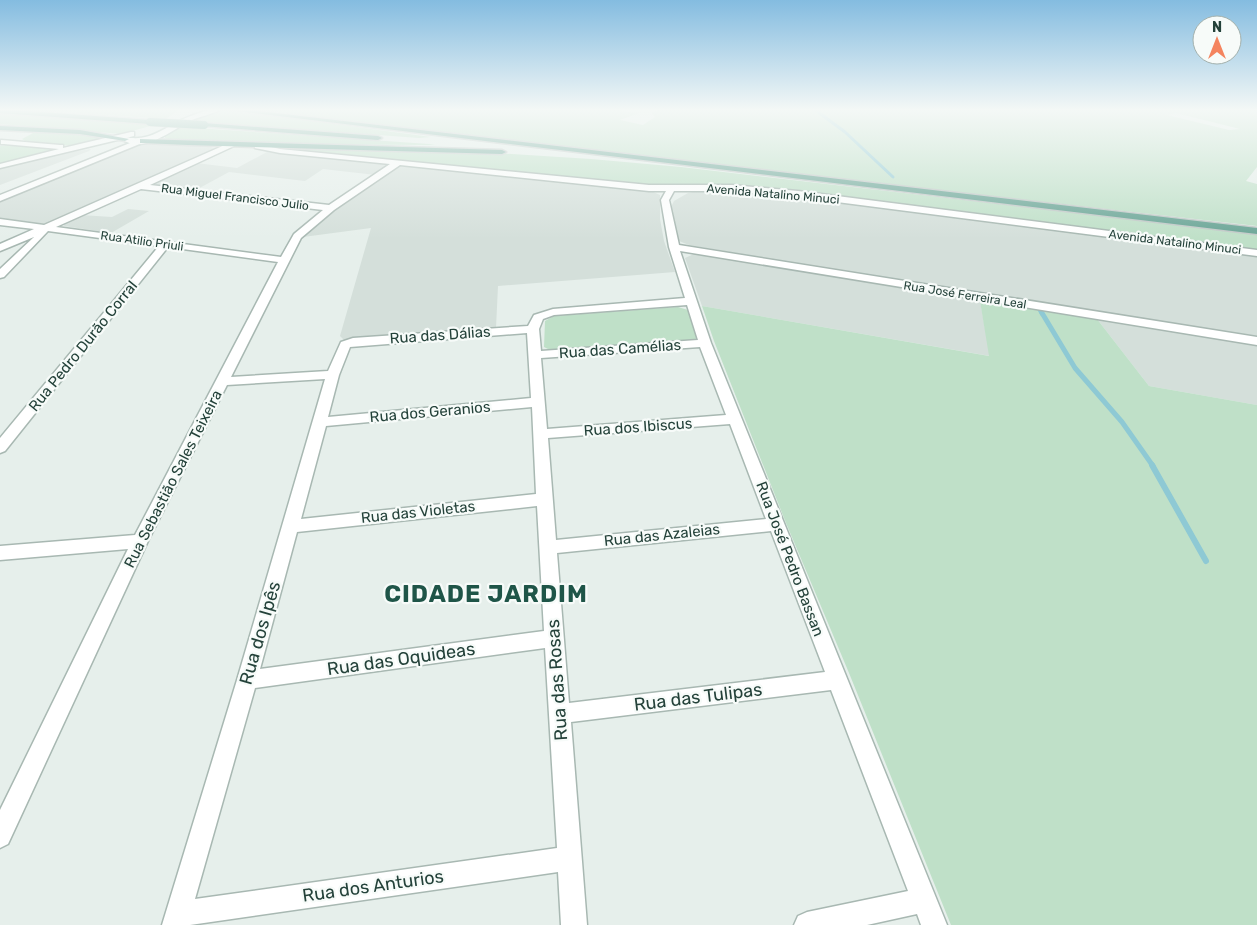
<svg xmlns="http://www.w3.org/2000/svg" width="1257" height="925" font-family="Rubik,sans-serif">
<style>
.built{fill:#d4dfda}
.green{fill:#bfe0c8;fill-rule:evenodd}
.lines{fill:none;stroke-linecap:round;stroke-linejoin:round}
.stream-far3{stroke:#8ec9d4;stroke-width:3}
.stream-far2{stroke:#8ec9d4;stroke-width:4}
.stream-far1{stroke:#8ec9d4;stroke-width:5}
.stream{stroke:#8ec9d4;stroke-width:6}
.minor-casing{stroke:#a8b8b2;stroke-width:3}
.tertiary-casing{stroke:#a8b8b2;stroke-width:3}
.secondary-casing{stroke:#a4bbb3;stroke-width:3}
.primary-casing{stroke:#c2cac8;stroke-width:3}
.minor{fill:#fff;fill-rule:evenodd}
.tertiary{fill:#fff;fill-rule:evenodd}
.secondary{fill:#fff;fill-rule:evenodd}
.primary{fill:#6aa596;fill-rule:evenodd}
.primary-bridge-casing{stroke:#c2cac8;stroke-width:9;stroke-linecap:butt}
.primary-bridge{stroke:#6aa596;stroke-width:8}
.labels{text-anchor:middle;stroke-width:4.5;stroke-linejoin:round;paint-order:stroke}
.far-street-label{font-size:12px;fill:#24423a;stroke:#f7fbf9}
.street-label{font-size:15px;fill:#24423a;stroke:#f7fbf9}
.near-street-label{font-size:18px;fill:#24423a;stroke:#f7fbf9}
.near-district-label{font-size:24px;font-weight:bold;letter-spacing:1px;fill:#1f5548;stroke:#f7fbf9}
</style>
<rect width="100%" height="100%" fill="#e6efeb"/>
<!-- built -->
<path class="built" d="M155,143L211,147L215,149L54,222L43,224L0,218V201L139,145Z
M91,149L89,151L0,185V168L77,151Z
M267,152L388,163L389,166L376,175L323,169L305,181L229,172L194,191L150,186L151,182L196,163L237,168Z
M408,166L651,191L660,195V219L664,241L675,272L498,286L496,328L344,340L340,336L371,228L303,237L335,209L397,167Z
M703,190H732L796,195L1257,255V336L979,294L689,245L679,241L671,207L674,201L688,193Z
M128,209L149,211L111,233L64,226L65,223L81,215L112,217Z
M694,254L980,301L990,356L702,306L685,258Z
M1097,319L1257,345V405L1149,386Z"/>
<!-- green -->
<path class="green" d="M19,109H179L166,119Z
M248,109H622L621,111L639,113L620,120L643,125L655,117L652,113L660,109H1257V167L1246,181L1257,184V226L343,123ZM1176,113L1240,129L1229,130L1167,115Z
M222,110L244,112L431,137L419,138L189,121Z
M0,113L154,125L121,134L0,124Z
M182,127L429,144L435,145L260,144L168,140L165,138V136Z
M35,132L75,134L110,138C89,143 43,152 22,139Z
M8,145L62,149L0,165V146Z
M304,148L447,150L591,159L681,167L1257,234V250L732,185L699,184L668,187L295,150Z
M980,301L1097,319L1149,386L1257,405V925H951L849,673L786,523L714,341L702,306L989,356Z
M678,307L688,310L698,337L694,341L552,351L544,347L545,321L554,316Z"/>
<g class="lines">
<!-- stream-far3 -->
<path class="stream-far3" d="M814,109L845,132L893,177"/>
<!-- stream-far2 -->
<path class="stream-far2" d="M1038,307L1042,314"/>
<!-- stream-far1 -->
<path class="stream-far1" d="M1042,313L1075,368L1122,422L1153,466"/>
<!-- stream -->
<path class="stream" d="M1152,465L1206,561"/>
<defs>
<path id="minor" d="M131,132H134V136L0,168V164L59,149L4,144H1V140L60,145H63V148Z
M227,144L234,146L150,185L329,205L390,164L280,153L255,148V144H258L280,149L649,185H732L798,191L1257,250V256L798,197L732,191H674L669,200L679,245L1257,337V345L680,251L711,343L947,925H921L917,914L867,925H794L798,916L807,912L908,891L831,690L571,722L587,925H561L558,872L190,925H162L237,680L325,379L227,385L148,541L8,844L0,848V810L128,549L0,560V546L135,535L278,262L168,247L5,451L0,453V438L159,246L48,231L4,277L0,278V269L34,237L0,251V244L34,229L0,225V219L44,225ZM400,165L649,191H666L661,200L669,247L685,298L553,309L534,315L528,326L353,338L341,342L328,371L231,377L301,238L334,210ZM141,189L323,210L294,234L281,257L56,227ZM687,305L698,340L541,351L539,329L543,319L554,315ZM527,333L531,398L328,417L339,375L350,347ZM700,347L726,415L547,429L541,358ZM532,407L536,494L301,519L326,426ZM730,424L766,519L556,540L548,438ZM537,506L544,631L260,669L297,532ZM771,531L825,672L569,703L557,553ZM545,648L557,848L195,899L255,688Z"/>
<path id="tertiary" d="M140,139L147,141L0,201V195Z"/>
<path id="secondary" d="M211,109H221C213,114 202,116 192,120C172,129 145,155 121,139L125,137C148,142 161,130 181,120C190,116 201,112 211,109Z"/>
<path id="primary" d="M0,109L150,120L153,122L150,124L0,113Z
M220,109H241L1257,228V234Z
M204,123L378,136L382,138L378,140L202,126V124Z
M0,126L80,130L129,139L125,141L80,134L0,130Z
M140,139L502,150L506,152L502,154L188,145L143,143H140Z"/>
</defs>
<!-- minor casing -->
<use href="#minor" class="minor-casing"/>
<!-- tertiary casing -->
<use href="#tertiary" class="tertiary-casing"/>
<!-- secondary casing -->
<use href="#secondary" class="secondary-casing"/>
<!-- primary casing -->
<use href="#primary" class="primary-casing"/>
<!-- minor -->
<use href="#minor" class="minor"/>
<!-- tertiary -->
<use href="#tertiary" class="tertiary"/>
<!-- secondary -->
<use href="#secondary" class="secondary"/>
<!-- primary -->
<use href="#primary" class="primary"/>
<defs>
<path id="primary-bridge" d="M150,122L204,125"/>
</defs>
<!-- primary-bridge casing -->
<use href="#primary-bridge" class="primary-bridge-casing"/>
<!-- primary-bridge -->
<use href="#primary-bridge" class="primary-bridge"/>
</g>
<!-- sky -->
<linearGradient id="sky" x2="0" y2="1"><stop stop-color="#84bce0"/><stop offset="0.46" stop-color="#f4f8f6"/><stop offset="1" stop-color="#f4f8f6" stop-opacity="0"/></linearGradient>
<rect width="1257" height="239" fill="url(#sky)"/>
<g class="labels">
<!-- far-street labels -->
<g class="far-street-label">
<text transform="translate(773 194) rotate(5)" y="4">Avenida Natalino Minuci</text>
<text transform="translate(235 197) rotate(7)" y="4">Rua Miguel Francisco Julio</text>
<text transform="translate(142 241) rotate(8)" y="4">Rua Atilio Priuli</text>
<text transform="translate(1175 242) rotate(7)" y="4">Avenida Natalino Minuci</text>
<text transform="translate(965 295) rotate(9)" y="4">Rua José Ferreira Leal</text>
</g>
<!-- street labels -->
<g class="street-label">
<text transform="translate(440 335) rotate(-4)" y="5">Rua das Dálias</text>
<text transform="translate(83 346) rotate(-51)" y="5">Rua Pedro Durão Corral</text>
<text transform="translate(620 349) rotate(-4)" y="5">Rua das Camélias</text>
<text transform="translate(430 412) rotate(-5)" y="5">Rua dos Geranios</text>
<text transform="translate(638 427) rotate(-4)" y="5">Rua dos Ibiscus</text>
<text transform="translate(173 479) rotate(-63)" y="5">Rua Sebastião Sales Teixeira</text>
<text transform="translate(418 512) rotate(-6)" y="5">Rua das Violetas</text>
<text transform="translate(662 535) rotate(-6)" y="5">Rua das Azaleias</text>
<text transform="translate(790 559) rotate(69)" y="5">Rua José Pedro Bassan</text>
</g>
<!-- near-street labels -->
<g class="near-street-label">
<text transform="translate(260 633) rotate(-74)" y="6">Rua dos Ipês</text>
<text transform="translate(401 659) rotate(-8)" y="6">Rua das Oquideas</text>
<text transform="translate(557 680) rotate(-94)" y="6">Rua das Rosas</text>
<text transform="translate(698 697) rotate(-7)" y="6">Rua das Tulipas</text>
<text transform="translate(373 886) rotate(-8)" y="6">Rua dos Anturios</text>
</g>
<!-- near-district labels -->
<g class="near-district-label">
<text x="486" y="602">CIDADE JARDIM</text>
</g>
</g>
<!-- north arrow -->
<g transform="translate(1217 40)"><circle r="24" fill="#f7fbf9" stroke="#a3b1ad"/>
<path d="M0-4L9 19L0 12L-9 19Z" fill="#f4845f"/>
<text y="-8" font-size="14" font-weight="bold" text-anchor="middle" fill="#24423a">N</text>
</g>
</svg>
